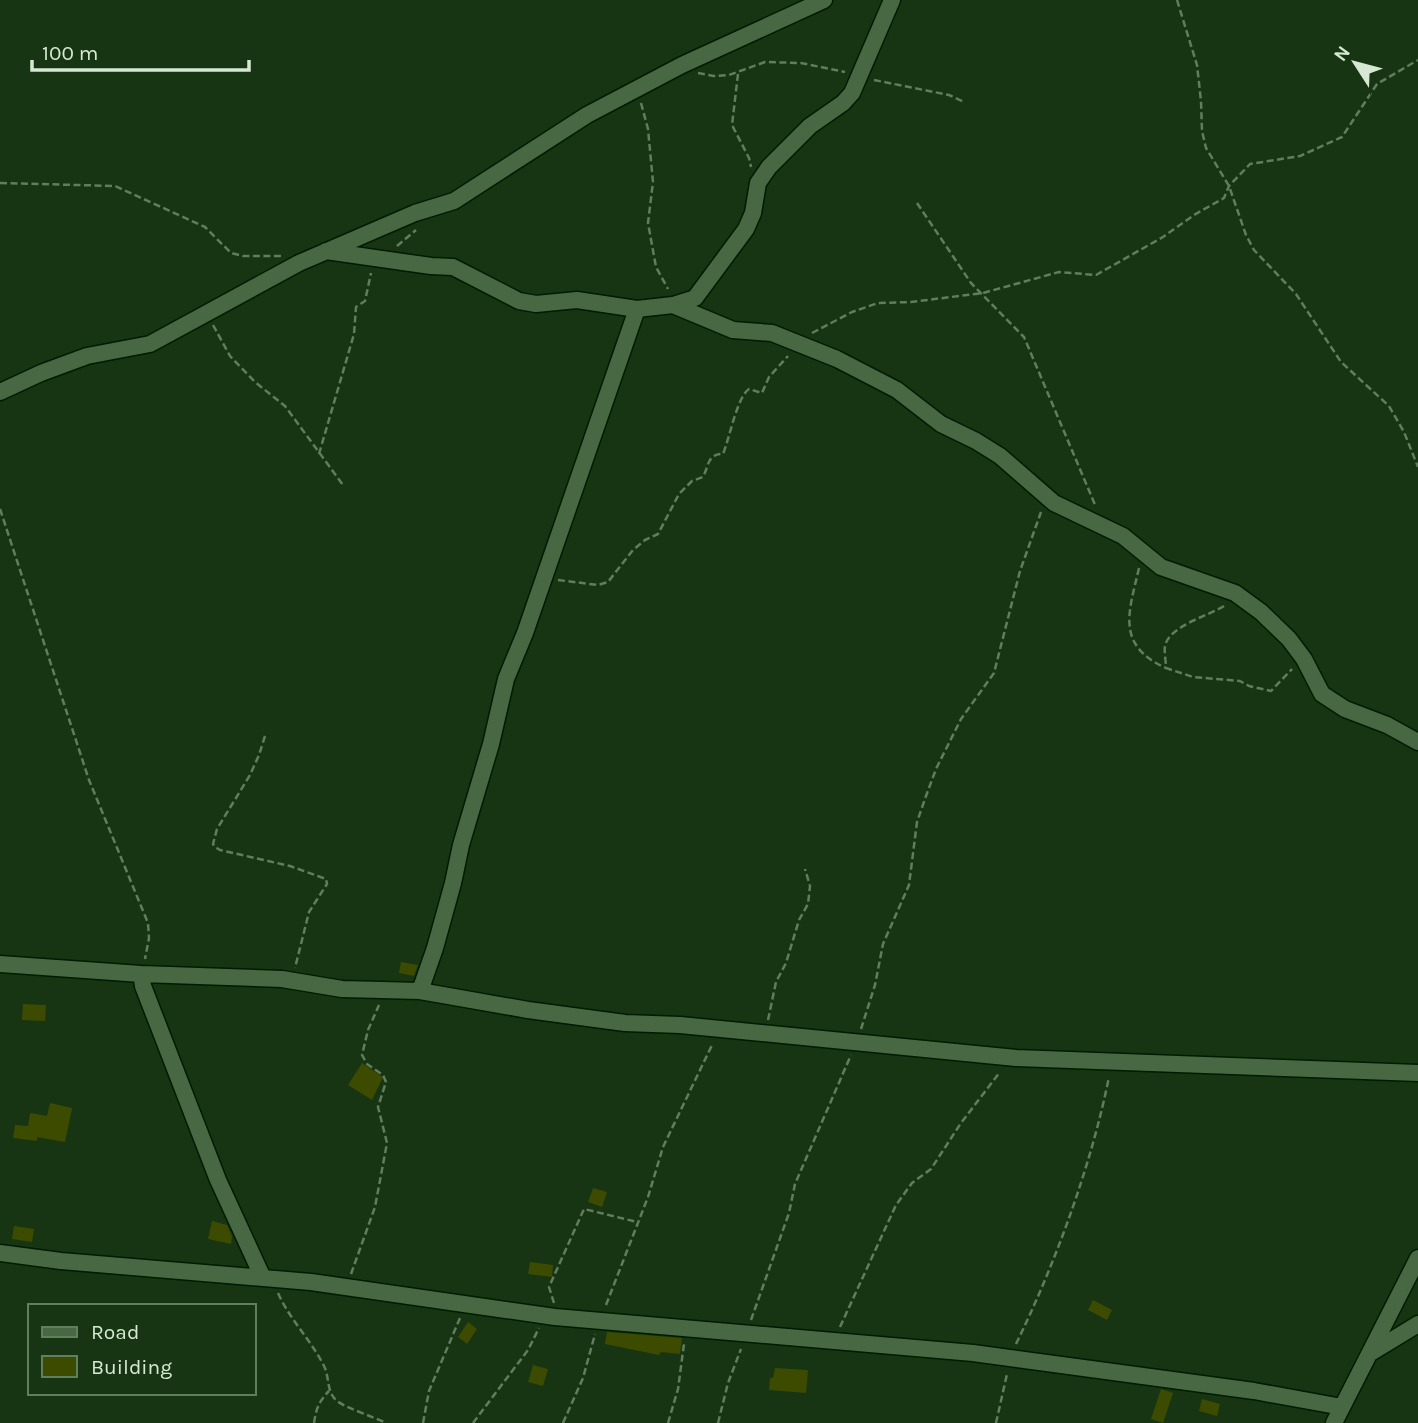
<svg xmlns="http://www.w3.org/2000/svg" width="1418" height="1423" font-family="Karla,sans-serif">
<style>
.building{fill:#3d4b00}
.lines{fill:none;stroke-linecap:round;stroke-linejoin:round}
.minor-casing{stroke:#001c00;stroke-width:19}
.path{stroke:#627c5e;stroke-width:2.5;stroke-dasharray:7 3.5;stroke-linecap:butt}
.minor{stroke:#476842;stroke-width:16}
</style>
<rect width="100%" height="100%" fill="#173512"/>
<!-- building -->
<path class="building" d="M401,962L418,965L414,976L399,973Z
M23,1004L46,1005L45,1021L22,1020Z
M362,1063L383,1077L372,1100L348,1085Z
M50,1103L72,1108L65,1142L37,1137V1141L13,1138L15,1125L28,1126L30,1113L47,1116Z
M593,1188L607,1192L602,1207L588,1202Z
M212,1221L227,1225L232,1236L231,1244L208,1239Z
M14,1226L34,1229L32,1242L12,1239Z
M530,1262L553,1265L552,1277L528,1274Z
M1093,1300L1112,1310L1107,1320L1088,1310Z
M468,1322L477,1329L467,1344L458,1337Z
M607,1332L682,1338L680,1354L661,1352L659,1355L605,1344Z
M533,1365L548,1369L543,1386L528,1382Z
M775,1368L808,1370L806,1393L769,1390L770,1378H773Z
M1161,1389L1173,1393L1163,1423L1151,1419Z
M1202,1399L1220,1404L1217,1416L1199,1411Z"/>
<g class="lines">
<defs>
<path id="minor" d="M326,251L431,266L453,267L519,301L536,304L577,300L637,309L673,305L733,330L772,333L837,359L897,390L941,424L976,441L1000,456L1054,503L1123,536L1161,567L1235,593L1261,612L1289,639L1304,659L1322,694L1345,709L1387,725L1418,742
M673,305L695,298L746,229L753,213L758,183L769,167L810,126L843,103L852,93L892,0
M0,392L41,373L87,356L150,344L299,263L415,213L454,201L587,115L682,65L824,0
M0,964L141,974L282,979L342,989L420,991L528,1010L625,1023L680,1025L1016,1058L1418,1073
M141,974L143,986L218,1180L263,1278
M420,991L435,948L453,883L461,845L491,744L506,679L525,633L637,309
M0,1253L61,1261L311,1282L555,1317L973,1353L1254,1391L1342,1407
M1369,1354L1418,1324
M1334,1423L1418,1258"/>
</defs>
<!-- minor casing -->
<use href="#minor" class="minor-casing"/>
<!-- path -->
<path class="path" d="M1177,0L1197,65L1201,101L1202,131L1206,148L1229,186L1246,235L1254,250L1296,294L1341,362L1389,406L1404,432L1418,467
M698,73L714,76L729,75L765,62L801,63L845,72
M738,74L732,125L749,158L751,167
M874,80L949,95L964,102
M641,103L648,129L653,182L648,223L656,267L668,289
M0,183L115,186L205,227L231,253L243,256H281
M917,203L971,283L1024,337L1096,507
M397,246L416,230
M213,325L230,356L255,382L285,406L343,485
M812,333L852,312L878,303L911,302L983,293L1059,272L1096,275L1163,237L1194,215L1224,198L1229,186L1250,164L1300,156L1342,137L1377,84L1418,60
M319,454L354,334L356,307L365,301L371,273
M0,509L89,780L148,923L149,938L145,959
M1139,568C1129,612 1115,645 1166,668
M558,580L598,585L608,582L633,550L645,540L658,534L679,494L692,481L703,477C709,466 707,454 723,454C730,437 737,397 749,389L762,393L769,377L788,356
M1224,606C1208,616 1169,626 1165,646C1164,653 1166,661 1166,668L1193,677L1240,681L1249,686L1271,691L1292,669
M265,736L259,755L250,775L217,829L213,844L215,847L220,850L290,866L326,879L327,884L309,912L295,968
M768,1020L776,982L786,963L799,920L808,904L810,886L805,869
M861,1029L875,985L883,944L909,885L917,822L926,796L936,769L961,719L994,673L1020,571L1041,512
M351,1274L375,1207L387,1143L378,1107L386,1082L383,1075L367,1064L362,1055L368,1030L379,1005
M278,1293C290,1320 311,1340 324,1366C330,1378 326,1392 337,1401C346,1408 374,1417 386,1423
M554,1303L549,1287L584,1209L637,1222
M606,1305L648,1197L663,1147L713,1043
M751,1320L789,1213L795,1184L851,1055
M840,1327L896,1205L912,1183L931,1169L961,1123L1000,1072
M1016,1344C1056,1262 1091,1166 1109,1077
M314,1423C316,1409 319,1401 329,1391
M423,1423L429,1391L460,1318
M473,1423L528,1350L539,1328
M563,1423L583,1378L595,1334
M668,1423L678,1389L684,1344
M718,1423L728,1383L741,1349
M996,1423L1007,1374"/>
<!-- minor -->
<use href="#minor" class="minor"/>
</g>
<!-- legend -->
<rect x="28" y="1304" width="228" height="91" fill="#173512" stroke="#637d5f" stroke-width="2"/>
<rect x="42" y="1327" width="35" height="10" fill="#476842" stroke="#637d5f" stroke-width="2"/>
<text x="91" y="1339" font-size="21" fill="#d6e8d3">Road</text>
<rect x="42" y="1356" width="35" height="21" fill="#3d4b00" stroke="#637d5f" stroke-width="2"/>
<text x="91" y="1374" font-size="21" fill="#d6e8d3">Building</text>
<!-- north arrow -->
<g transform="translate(1355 63) rotate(306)" stroke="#173512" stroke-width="5" paint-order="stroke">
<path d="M0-5L12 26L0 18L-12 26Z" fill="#d6e8d3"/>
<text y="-10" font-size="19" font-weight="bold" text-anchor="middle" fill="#d6e8d3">N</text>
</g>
<!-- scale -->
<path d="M32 60v10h217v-10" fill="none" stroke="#d6e8d3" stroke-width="3.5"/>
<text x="42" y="60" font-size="21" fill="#d6e8d3" stroke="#173512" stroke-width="5" paint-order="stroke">100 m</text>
</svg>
